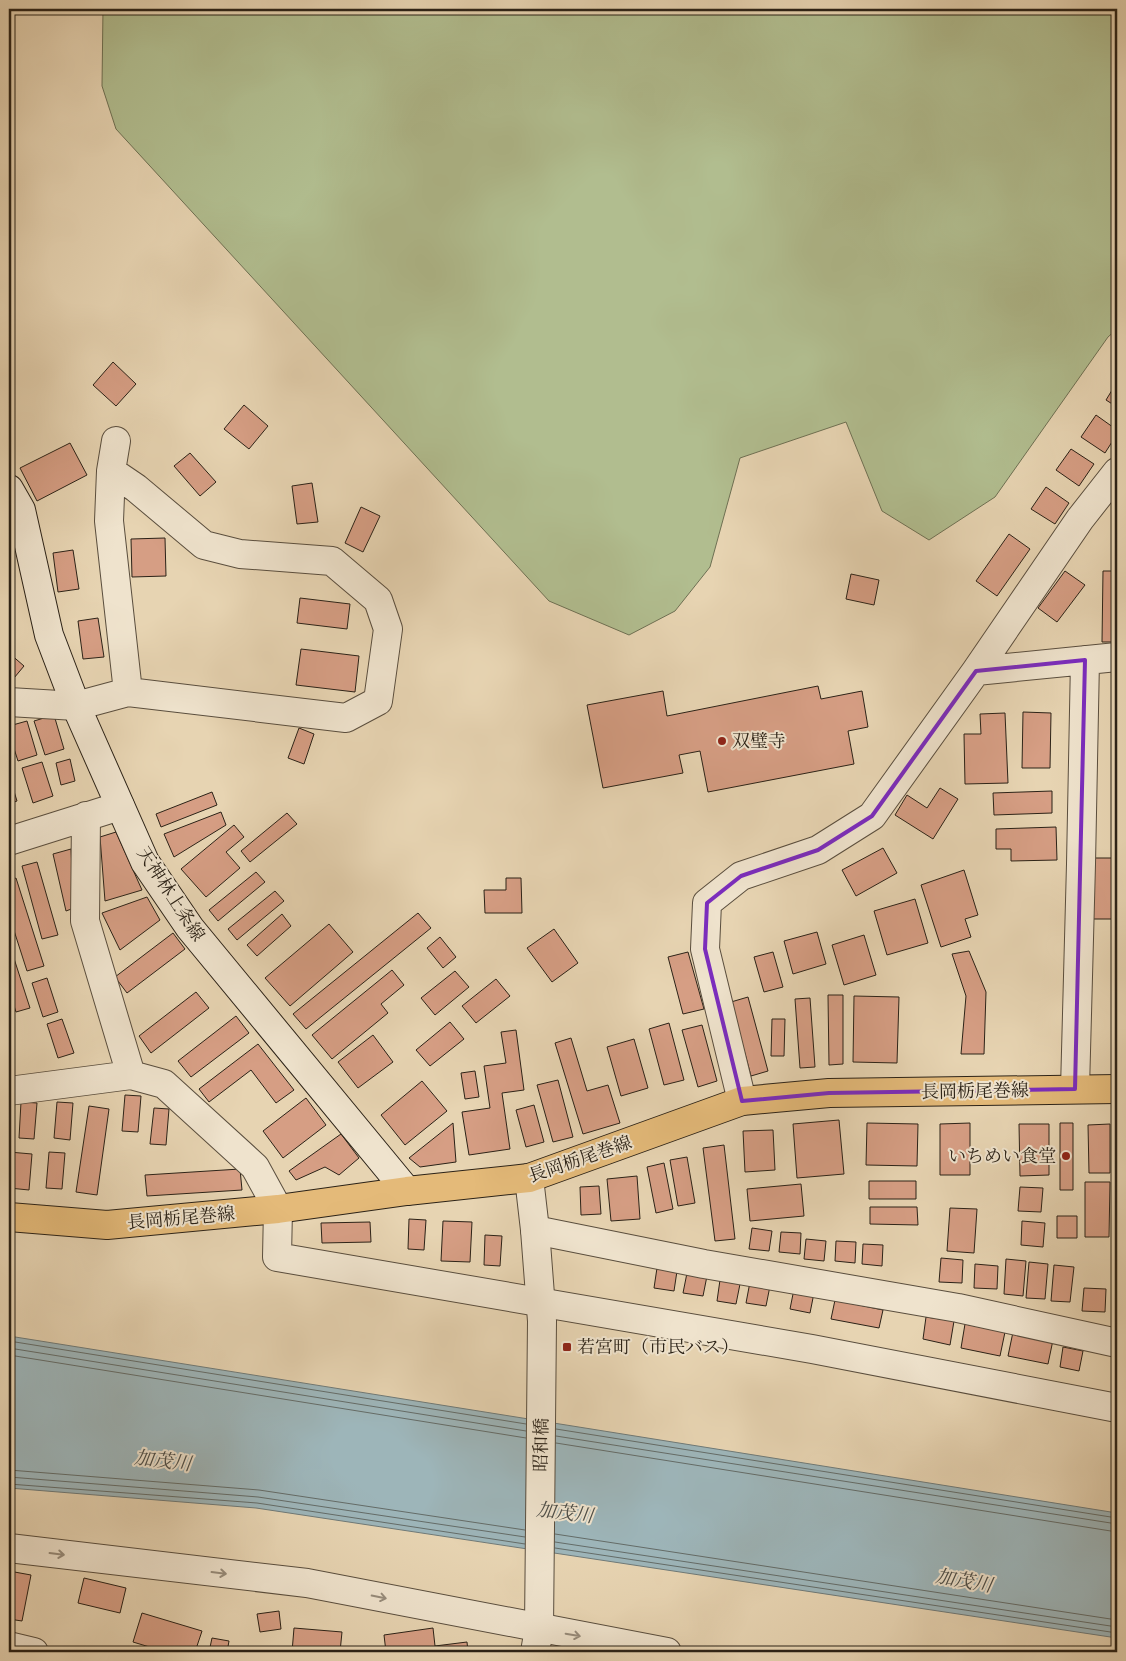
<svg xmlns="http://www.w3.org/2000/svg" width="1126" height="1661" font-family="'Sorts Mill Goudy','Noto Serif JP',serif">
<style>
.green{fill:#b1bd8f;stroke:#6e7053}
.water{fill:#9db5b9;stroke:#6f7a78}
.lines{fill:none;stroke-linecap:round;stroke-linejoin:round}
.shore{stroke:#646c68;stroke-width:1}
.building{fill:#d69e84;stroke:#2b2217}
.minor-casing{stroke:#5a4e3e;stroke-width:30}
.tertiary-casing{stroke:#5a4e3e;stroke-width:30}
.secondary-casing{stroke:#2b2217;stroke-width:30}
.primary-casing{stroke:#2b2217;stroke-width:30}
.minor{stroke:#efe3cd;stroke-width:28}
.tertiary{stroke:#efe3cd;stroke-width:28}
.secondary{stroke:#efe3cd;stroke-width:28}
.primary{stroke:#e4ba79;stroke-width:28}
.oneway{stroke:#978c7b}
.marked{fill:none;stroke:#7b2cbf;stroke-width:4;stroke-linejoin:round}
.poi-dot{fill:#8f2418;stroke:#efe3cd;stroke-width:2}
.labels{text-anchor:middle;stroke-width:4;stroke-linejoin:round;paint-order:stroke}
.poi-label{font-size:18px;fill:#2b2217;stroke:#efe3cd;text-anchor:start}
.street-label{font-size:18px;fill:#2b2217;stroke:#efe3cd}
.water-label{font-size:19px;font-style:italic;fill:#4d4e48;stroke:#efe3cd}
</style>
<rect width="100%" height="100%" fill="#e7d4b2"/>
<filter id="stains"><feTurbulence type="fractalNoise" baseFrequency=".004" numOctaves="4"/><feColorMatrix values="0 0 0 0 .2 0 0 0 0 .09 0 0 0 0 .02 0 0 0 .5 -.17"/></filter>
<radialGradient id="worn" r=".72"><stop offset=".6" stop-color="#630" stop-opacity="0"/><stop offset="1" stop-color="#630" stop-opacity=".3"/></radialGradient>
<!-- green -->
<path class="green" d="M103,9H1117V329L1108,337L995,497L929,540L882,511L846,422L740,458L710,567L675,611L629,635L549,601L116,129L102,86Z"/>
<!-- water -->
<path class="water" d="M9,1336L1117,1513V1638L256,1508L9,1488Z"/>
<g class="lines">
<!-- shore -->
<path class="shore" d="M9,1341L526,1424
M9,1348L526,1431
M9,1355L526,1438
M556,1429L1117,1518
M556,1436L1117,1524
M556,1443L1117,1532
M9,1470L259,1490L525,1530
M9,1477L258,1497L525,1537
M9,1484L257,1503L525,1544
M555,1534L1117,1620
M555,1542L1117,1627
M555,1548L1117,1633"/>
</g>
<!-- building -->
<path class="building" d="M113,362L136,384L116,406L93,385Z
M1117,382V407L1106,400Z
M244,405L268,426L249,449L224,429Z
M1096,415L1117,430V434L1105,453L1081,437Z
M70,443L87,475L37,501L20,468Z
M1071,449L1094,464L1079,486L1056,470Z
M190,453L216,482L200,496L174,466Z
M312,483L318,522L297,524L292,486Z
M1046,487L1069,503L1055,524L1031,509Z
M361,507L380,516L363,552L345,543Z
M1009,534L1030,549L997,596L976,581Z
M165,538L166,576L132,577L131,539Z
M73,550L79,589L58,592L53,553Z
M1065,571L1085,585L1057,622L1038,608Z
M1103,571H1117V642H1102Z
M851,574L879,580L874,605L846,599Z
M300,598L350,604L347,629L297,623Z
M98,618L104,657L83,659L78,621Z
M301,649L359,656L355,692L296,685Z
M9,653L24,666L9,684Z
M818,686L821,699L862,691L868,727L848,731L854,764L708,792L700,751L679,755L683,773L603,788L587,705L663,691L667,716Z
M1023,712L1051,713L1050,768H1022Z
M1005,713L1008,783L965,784L964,734H981L980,714Z
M54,715L64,749L45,755L34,721Z
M27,721L37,755L18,761L9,733V726Z
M299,728L314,734L304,764L288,758Z
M70,759L75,781L61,785L56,763Z
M42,762L53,796L33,803L22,768Z
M9,775L17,801L9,804Z
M940,788L958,799L933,839L895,815L907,795L927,808Z
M1052,791V813L994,815L993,793Z
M212,792L217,805L161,827L156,814Z
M221,812L226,825L174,857L164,834Z
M287,813L297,824L250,862L241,851Z
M234,825L244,837L226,852L240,868L206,897L181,869Z
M1056,827L1057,860L1011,861V849H996V829Z
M116,832L142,890L105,901L100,837Z
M883,848L897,873L856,896L842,870Z
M71,849L74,908L66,911L53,854Z
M1093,858H1117V919H1093Z
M37,862L58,935L42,939L22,866Z
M964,870L978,915L965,919L971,937L941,947L921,885Z
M256,872L265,882L218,921L209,910Z
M16,878L44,966L27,971L9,915V881Z
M506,878H521L522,913H485L484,890H506Z
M275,891L284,901L237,940L228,929Z
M147,897L160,920L120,950L102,913Z
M915,899L928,943L887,955L874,911Z
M418,913L431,928L306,1029L293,1014Z
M282,914L291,926L257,956L247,945Z
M329,924L353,952L290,1006L265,978Z
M554,929L578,963L552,982L527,948Z
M817,932L826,964L793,974L784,941Z
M173,933L185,949L127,993L115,977Z
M864,935L876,975L844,985L832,945Z
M440,937L456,957L443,968L427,948Z
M9,943L30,1008L16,1012L9,990Z
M969,951L986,992L984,1054H961L966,996L952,954Z
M688,952L704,1009L683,1014L668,957Z
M773,952L783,987L764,992L754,957Z
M392,970L404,985L381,1004L388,1013L332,1059L312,1035Z
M455,971L469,987L435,1015L421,998Z
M47,978L58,1012L43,1017L32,983Z
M496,979L510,996L476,1023L462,1006Z
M196,992L209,1008L151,1053L139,1036Z
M828,995H843V1064L829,1065Z
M854,996L899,997L897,1063L853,1062Z
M748,997L768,1071L751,1076L731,1002Z
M810,998L815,1067L800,1068L795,999Z
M236,1016L249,1033L191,1077L178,1061Z
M62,1019L74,1053L58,1058L47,1024Z
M772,1019H785L784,1056H771Z
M450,1022L464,1039L430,1066L416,1050Z
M669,1023L684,1080L664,1085L649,1029Z
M702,1025L717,1081L698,1087L682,1030Z
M516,1030L524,1090L502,1093L510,1149L469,1155L462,1112L490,1108L484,1066L506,1063L501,1032Z
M373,1035L393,1062L358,1088L338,1062Z
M571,1038L587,1091L608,1085L620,1123L583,1134L555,1043Z
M634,1039L648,1088L621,1096L607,1047Z
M258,1044L294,1090L276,1103L251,1070L209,1102L199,1089Z
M475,1071L479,1097L465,1099L461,1073Z
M558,1080L573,1137L553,1142L537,1085Z
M422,1081L447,1111L405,1145L381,1115Z
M125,1095L141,1096L138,1132L122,1131Z
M306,1098L326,1125L283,1158L263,1131Z
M21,1102L37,1103L34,1139L19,1138Z
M57,1102L73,1103L70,1140L54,1138Z
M534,1105L544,1142L526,1147L516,1110Z
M89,1106L109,1109L97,1195L76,1192Z
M154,1108L169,1109L166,1145L150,1144Z
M9,1111H12V1134H9Z
M839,1120L844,1174L797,1178L793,1124Z
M453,1123L456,1162L420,1167L409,1158Z
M867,1123L918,1124L917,1166L866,1165Z
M970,1123V1175H940V1124Z
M1060,1123H1073V1190H1060Z
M1019,1124H1049V1175L1020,1176Z
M1110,1124V1173H1089L1088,1125Z
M773,1130L775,1170L745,1172L743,1131Z
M341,1134L359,1158L339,1175L325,1167L296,1180L289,1171Z
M724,1145L735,1239L715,1241L703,1148Z
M9,1152L32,1154L29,1190L9,1188Z
M49,1152L65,1153L62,1189L46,1188Z
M687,1157L695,1203L678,1206L670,1160Z
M664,1163L673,1209L656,1213L647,1167Z
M240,1169L242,1190L147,1196L145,1175Z
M637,1176L640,1219L611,1221L607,1179Z
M869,1181H916V1199H869Z
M1085,1182H1110L1109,1237H1085Z
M801,1184L804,1216L750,1221L747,1189Z
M599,1186L601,1214L581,1215L580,1187Z
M1020,1187L1043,1188L1041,1212L1018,1211Z
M870,1207H917L918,1225L870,1224Z
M950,1208L977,1209L974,1253L947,1251Z
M1057,1216H1077V1238H1057Z
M409,1219L426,1220L424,1250L408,1249Z
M443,1221L472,1222L470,1262L441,1261Z
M1022,1221L1045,1223L1043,1247L1021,1245Z
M370,1222L371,1242L322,1243L321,1223Z
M752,1228L772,1231L769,1251L749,1249Z
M781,1232L801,1233L800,1254L779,1252Z
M485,1235L502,1236L500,1266L484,1265Z
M806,1239L826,1241L824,1261L804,1259Z
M836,1241L856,1242L855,1263L835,1261Z
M863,1244L883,1245L882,1266L862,1264Z
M941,1258L963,1260L962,1283L939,1282Z
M1006,1259L1026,1261L1023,1296L1004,1294Z
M1029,1262L1048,1264L1045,1299L1026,1298Z
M975,1264L998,1266L997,1289L974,1288Z
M1054,1265L1074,1267L1070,1302L1051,1301Z
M657,1268L677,1271L674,1291L654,1288Z
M687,1273L707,1276L703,1296L683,1293Z
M720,1280L740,1284L736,1304L717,1301Z
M750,1282L770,1286L766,1306L746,1303Z
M1084,1288L1106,1289L1105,1312L1082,1311Z
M794,1289L814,1293L810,1313L790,1309Z
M1114,1293L1117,1294V1318L1112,1317Z
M835,1300L883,1310L879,1328L831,1319Z
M926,1317L954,1321L950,1345L923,1339Z
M965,1324L1005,1332L1000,1356L961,1348Z
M1013,1332L1053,1340L1048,1364L1008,1356Z
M1063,1347L1083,1351L1079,1371L1060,1367Z
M1117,1360V1383L1113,1382Z
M9,1571L31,1575L22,1621L9,1619Z
M84,1578L126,1588L120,1613L78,1603Z
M279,1611L281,1629L260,1632L257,1614Z
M142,1613L202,1631L195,1652H166L133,1642Z
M294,1628L342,1632L340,1652H292Z
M433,1628L435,1646L467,1642L468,1652H386L384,1635Z
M212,1638L229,1641L227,1652H209Z"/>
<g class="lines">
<defs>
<path id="minor" d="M116,441L111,471L109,521L128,692
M1117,472L1080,519L976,671L1117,657
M9,702L76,706L128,692L346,718L378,701L388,629L378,600L332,561L240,554L204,545L136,488L111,471
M86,816L85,921L131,1075
M9,841L120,806
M1075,1089L1081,864L1085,660
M9,1091L131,1075L164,1084L255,1167L278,1209L277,1257L812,1349L1117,1408
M742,1101L705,949L707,903L741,876L818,850L872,816L976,671
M535,1230L704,1264L958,1308L1117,1343
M9,1548L307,1583L667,1652
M9,1646L34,1652"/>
<path id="tertiary" d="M529,1178L535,1230L542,1321L539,1629L535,1652"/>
<path id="secondary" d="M9,489L21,510L49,635L76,706L145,862L190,928L407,1191"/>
<path id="primary" d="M9,1217L107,1225L278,1209L407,1191L529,1178L742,1101L829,1093L1117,1089"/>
</defs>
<!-- minor casing -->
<use href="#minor" class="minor-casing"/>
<!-- tertiary casing -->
<use href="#tertiary" class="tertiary-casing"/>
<!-- secondary casing -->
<use href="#secondary" class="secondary-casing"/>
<!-- primary casing -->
<use href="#primary" class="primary-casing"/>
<!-- minor -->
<use href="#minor" class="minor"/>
<!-- tertiary -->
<use href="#tertiary" class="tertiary"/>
<!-- secondary -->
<use href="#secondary" class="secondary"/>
<!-- primary -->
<use href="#primary" class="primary"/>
</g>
<!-- one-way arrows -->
<defs><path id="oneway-shaft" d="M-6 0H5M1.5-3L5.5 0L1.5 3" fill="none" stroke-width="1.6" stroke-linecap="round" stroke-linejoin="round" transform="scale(1.25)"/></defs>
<g class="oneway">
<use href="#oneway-shaft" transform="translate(57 1554) rotate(7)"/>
<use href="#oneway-shaft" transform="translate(219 1573) rotate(7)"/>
<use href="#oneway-shaft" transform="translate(379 1597) rotate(11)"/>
<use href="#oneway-shaft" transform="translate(573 1635) rotate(10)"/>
</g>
<!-- marked area -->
<path class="marked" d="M1085,660L1075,1089L829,1093L742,1101L705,949L707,903L741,876L818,850L872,816L976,671Z"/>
<!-- markers -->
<g class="poi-dot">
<circle cx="722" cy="741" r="5"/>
<circle cx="1066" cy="1156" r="5"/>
<rect x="562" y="1342" width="10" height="10" rx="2.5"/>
</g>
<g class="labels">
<!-- poi labels -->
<g class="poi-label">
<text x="732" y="747">双璧寺</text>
<text x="1056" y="1162" text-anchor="end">いちめい食堂</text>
<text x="577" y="1353">若宮町（市民バス）</text>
</g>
<!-- street labels -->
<g class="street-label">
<text transform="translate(171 894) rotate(57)" y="6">天神林上条線</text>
<text transform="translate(975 1091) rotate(-1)" y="6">長岡栃尾巻線</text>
<text transform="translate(580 1159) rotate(-19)" y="6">長岡栃尾巻線</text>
<text transform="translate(181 1218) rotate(-5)" y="6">長岡栃尾巻線</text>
<text transform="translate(541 1445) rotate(-89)" y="6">昭和橋</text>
</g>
<!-- water labels -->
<g class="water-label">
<text transform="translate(163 1460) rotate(7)" y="7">加茂川</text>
<text transform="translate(565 1512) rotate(7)" y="7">加茂川</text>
<text transform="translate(964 1580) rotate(10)" y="7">加茂川</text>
</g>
</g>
<!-- margin -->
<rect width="1126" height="1661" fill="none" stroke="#e7d4b2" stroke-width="30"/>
<rect x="10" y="10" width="1106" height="1641" fill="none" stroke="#2b2217" stroke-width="2.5"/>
<rect x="15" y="15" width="1096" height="1631" fill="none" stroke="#2b2217"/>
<rect width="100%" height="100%" filter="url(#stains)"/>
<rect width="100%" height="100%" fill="url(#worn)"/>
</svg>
